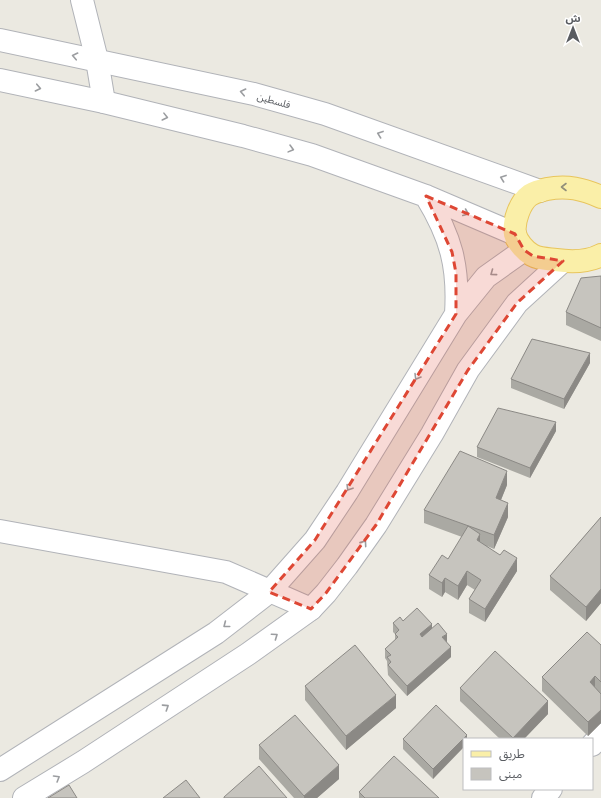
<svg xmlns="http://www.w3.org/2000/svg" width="601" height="798" font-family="Signika,'Noto Sans Arabic',sans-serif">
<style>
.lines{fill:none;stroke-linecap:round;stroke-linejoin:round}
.minor-casing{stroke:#b1b3b8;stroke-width:24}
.tertiary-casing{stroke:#b1b3b8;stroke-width:24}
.primary-casing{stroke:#e8c55d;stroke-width:24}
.minor{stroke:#fff;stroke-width:22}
.tertiary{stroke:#fff;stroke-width:22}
.primary{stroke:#faefa8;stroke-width:22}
.wall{fill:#aaa9a3}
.shaded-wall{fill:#8b8985}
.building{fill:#c6c4be;stroke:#8b8985}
.oneway{stroke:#9b9da0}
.oneway2{stroke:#918f7a}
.marked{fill:#de4734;fill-opacity:0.2;stroke:#de4734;stroke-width:3;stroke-dasharray:8 5;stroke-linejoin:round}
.labels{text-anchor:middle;stroke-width:3.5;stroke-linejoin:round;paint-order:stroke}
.street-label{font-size:10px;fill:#595c61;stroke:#fff}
</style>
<rect width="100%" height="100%" fill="#ebe9e1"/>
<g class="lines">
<defs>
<path id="minor" d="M82,0L97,60L104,102
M0,531L226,572L311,609
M592,745L601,735
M543,798L551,789"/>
<path id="tertiary" d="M0,40L254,94L325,114L540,191
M0,80L104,102L243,136L312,155L426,196L515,234
M426,196C451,237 459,266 456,314
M0,770L216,633L269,592L315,540L347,492L456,314L486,277L524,250
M24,798L83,762L248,654L311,609L326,593L347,566L376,525L432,434L468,370L517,303L563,261"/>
<path id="primary" d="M601,197C583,189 567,185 547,189C542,190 535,192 530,195C520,202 513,222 515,234C517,242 525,251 532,255C539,259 548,259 556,260C570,262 588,262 601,255"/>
</defs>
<!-- minor casing -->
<use href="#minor" class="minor-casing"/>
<!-- tertiary casing -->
<use href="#tertiary" class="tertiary-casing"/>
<!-- primary casing -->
<use href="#primary" class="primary-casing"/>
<!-- minor -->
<use href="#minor" class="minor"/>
<!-- tertiary -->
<use href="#tertiary" class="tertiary"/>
<!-- primary -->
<use href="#primary" class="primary"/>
</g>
<!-- wall -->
<path class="wall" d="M601,276V341L566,325V312Z
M590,363L564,409L511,388V379Z
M556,431L530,478L477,457V447Z
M507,485L501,500L508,517L494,549L487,546L517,571L485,622L469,613V599L475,590L467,585L458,600L445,592L442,597L429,589V575L448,559L462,537L424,523V510Z
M601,517V603L586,621L550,590V576Z
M403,621L432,628L447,643L451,657L407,696L388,675L387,661L385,658V649L395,640V634L393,632V623Z
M601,645V723L588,736L542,691V677Z
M305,686L396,708L346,750L305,700Z
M460,688L548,714L524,739H500L460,701Z
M403,739H467L433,779L403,749Z
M259,745L339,779L317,798H294L259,759Z
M359,792L439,798H359Z"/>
<!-- shaded-wall -->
<path class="shaded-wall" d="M590,353V363L564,409V399Z
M556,422V431L530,478V468Z
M507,471V485L496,512V498Z
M508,503V517L494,549V535Z
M480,534V548L477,540Z
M517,558V571L485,622V609Z
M467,571V585L458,600V586Z
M445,578V592L442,597V583Z
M601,589V603L586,621V607Z
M432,624V634L420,644V634Z
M447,634V643L442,637Z
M451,647V657L407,696V686Z
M595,676V690L590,682Z
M396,695V708L346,750V736Z
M548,701V714L524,739H513V738Z
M601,710V723L588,736V722Z
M467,735V739H464V747L433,779V769Z
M339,765V779L317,798H304V796Z"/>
<!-- building -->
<path class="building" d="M601,276V328L566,312L581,278Z
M532,339L590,353L564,399L511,379Z
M498,408L556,422L530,468L477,447Z
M460,451L507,471L496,498L508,503L494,535L424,510Z
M601,517V589L586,607L550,576Z
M468,526L480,534L477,540L500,555L504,550L517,558L485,609L469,599L481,580L467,571L458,586L445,578L442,583L429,575L442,555L448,559Z
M417,608L432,624L420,634L422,637L438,623L447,634L442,637L451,647L407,686L388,665L391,662L387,657L391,655L385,649L398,637L395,634L399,630L393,623L400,617L403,621Z
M587,632L601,645V682L595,676L590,682L601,694V710L588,722L542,677Z
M355,645L396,695L346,736L305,686Z
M495,651L548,701L513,738L460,688Z
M436,705L467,735L433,769L403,739Z
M295,715L339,765L304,796L259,745Z
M394,756L439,798H365L359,792Z
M259,766L287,798H224V797Z
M186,780L200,798H163Z
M69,785L77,798H48Z"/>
<!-- one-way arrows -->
<defs><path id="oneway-chevron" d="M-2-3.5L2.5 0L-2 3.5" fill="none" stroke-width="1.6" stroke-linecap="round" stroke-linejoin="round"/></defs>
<g class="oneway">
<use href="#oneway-chevron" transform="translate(75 56) rotate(-168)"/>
<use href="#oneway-chevron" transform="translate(38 88) rotate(12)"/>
<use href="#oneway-chevron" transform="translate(243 92) rotate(-168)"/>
<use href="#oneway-chevron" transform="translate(165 117) rotate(14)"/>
<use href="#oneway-chevron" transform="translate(380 134) rotate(-160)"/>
<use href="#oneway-chevron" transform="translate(291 149) rotate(15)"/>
<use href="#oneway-chevron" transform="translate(503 178) rotate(-160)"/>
<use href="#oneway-chevron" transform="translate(466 213) rotate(23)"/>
<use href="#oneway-chevron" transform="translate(493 273) rotate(144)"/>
<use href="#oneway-chevron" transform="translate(417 377) rotate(121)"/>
<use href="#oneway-chevron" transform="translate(349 488) rotate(122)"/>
<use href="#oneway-chevron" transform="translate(364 543) rotate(-55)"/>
<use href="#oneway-chevron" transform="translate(226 625) rotate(142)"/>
<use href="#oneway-chevron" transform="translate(275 636) rotate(-35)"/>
<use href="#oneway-chevron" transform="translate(166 707) rotate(-33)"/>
<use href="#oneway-chevron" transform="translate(57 778) rotate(-31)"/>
</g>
<use class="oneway2" href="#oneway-chevron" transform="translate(564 187) rotate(180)"/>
<!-- marked area -->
<path class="marked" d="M426,196L515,234L524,250L533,256L563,261L517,303L468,370L376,525L326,593L311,609L269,592L315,540L456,314V273L452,252Z"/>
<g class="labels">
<!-- street labels -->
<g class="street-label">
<text transform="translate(274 100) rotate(16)" y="4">فلسطين</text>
</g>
</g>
<!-- legend -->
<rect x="463" y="738" width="130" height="52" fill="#ffffff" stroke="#bdbec0"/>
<rect x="471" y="751" width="20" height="6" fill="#faefa8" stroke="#bdbec0"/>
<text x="499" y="758" font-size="12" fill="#595c61">طريق</text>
<rect x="471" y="768" width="20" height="12" fill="#c6c4be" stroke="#bdbec0"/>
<text x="499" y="778" font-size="12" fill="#595c61">مبنى</text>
<!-- north arrow -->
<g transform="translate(573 28)" stroke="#ffffff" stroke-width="3" paint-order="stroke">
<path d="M0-3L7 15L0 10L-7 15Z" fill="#595c61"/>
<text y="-6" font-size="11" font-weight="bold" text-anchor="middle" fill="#595c61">ش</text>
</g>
</svg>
